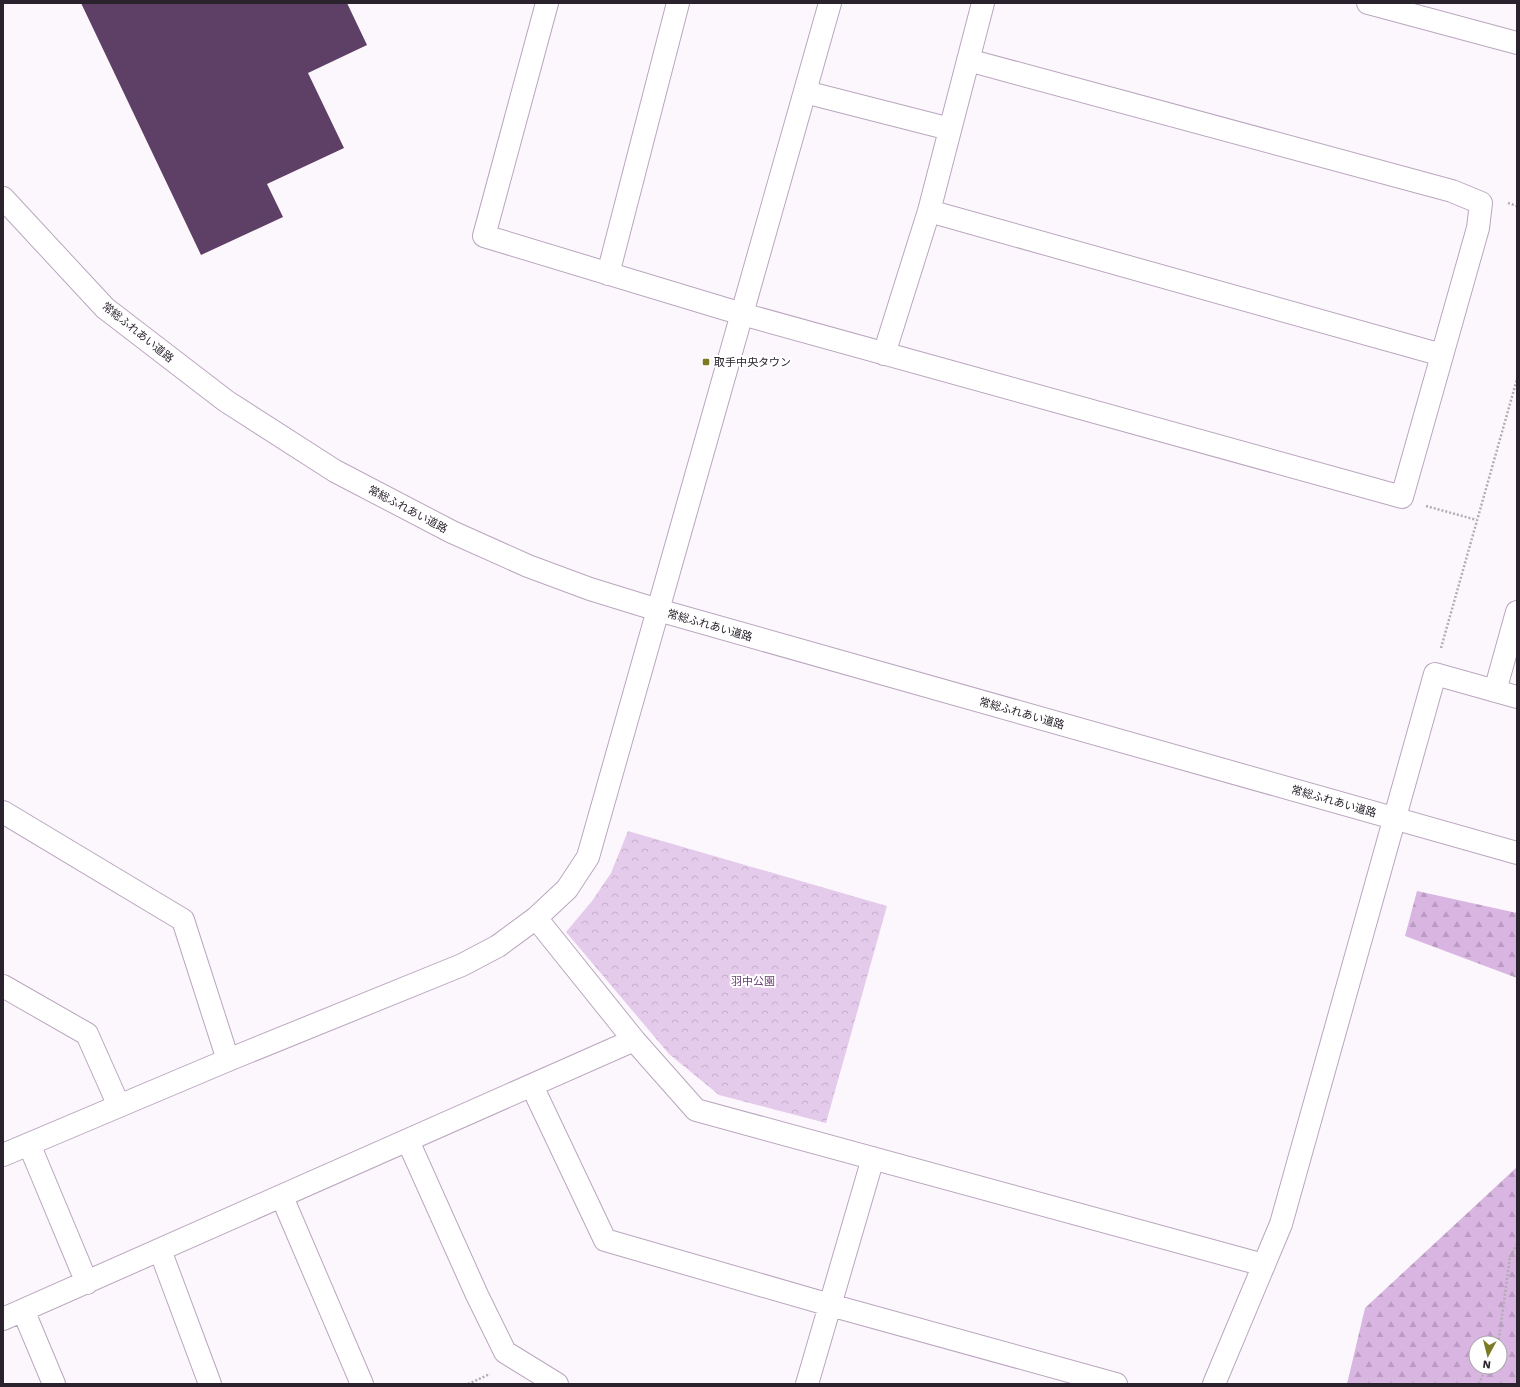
<svg xmlns="http://www.w3.org/2000/svg" width="1520" height="1387" font-family="'Work Sans','Noto Sans JP',sans-serif">
<style>
.forest{fill:url(#forest-firs);fill-rule:evenodd}
.park{fill:url(#park-crowns)}
.building{fill:#5e3f65}
.lines{fill:none;stroke-linecap:round;stroke-linejoin:round}
.minor-casing{stroke:#baa6bf;stroke-width:24}
.path{stroke:#b2acb4;stroke-width:2.5;stroke-dasharray:2 2;stroke-linecap:butt}
.minor{stroke:#fff;stroke-width:22}
.poi-dot{fill:#7a7b22;stroke:#fff;stroke-width:1.5}
.labels{text-anchor:middle;stroke-width:4;stroke-linejoin:round;paint-order:stroke}
.street-label{font-size:11px;fill:#2a222c;stroke:#fff}
.poi-label{font-size:11px;fill:#2a222c;stroke:#fff;text-anchor:start}
.park-label{font-size:11px;fill:#6a3e75;stroke:#fff}
</style>
<defs>
<pattern id="forest-firs" width="22" height="20" patternUnits="userSpaceOnUse"><rect width="22" height="20" fill="#d9b5e1"/><path d="M5 1l3.5 6h-7zM16 11l3.5 6h-7z" fill="#ba9bc1"/></pattern>
<pattern id="park-crowns" width="20" height="18" patternUnits="userSpaceOnUse"><rect width="20" height="18" fill="#e5cbeb"/><path d="M2 6a3 3 0 1 1 6 0M12 15a3 3 0 1 1 6 0" fill="none" stroke="#c5aeca"/></pattern>
</defs>
<rect width="100%" height="100%" fill="#fcf7fd"/>
<!-- forest -->
<path class="forest" d="M1417,891L1517,913V978L1405,936Z
M1517,1167V1384H1347L1365,1308ZM1476,1343H1500V1367H1476Z"/>
<!-- park -->
<path class="park" d="M628,831L887,906L826,1123L719,1095L669,1054L566,932L592,901L611,873Z"/>
<!-- building -->
<path class="building" d="M81,3H347L367,45L308,73L344,148L267,184L283,217L201,255Z"/>
<g class="lines">
<defs>
<path id="minor" d="M547,3L484,236L742,314L1402,497L1478,228L1481,203L1452,191L968,60
M1368,3L1517,43
M805,92L950,129
M3,198L105,308L226,401L335,471L452,532L528,566L590,589L658,610L1517,853
M929,211L1442,355
M608,274L678,3
M884,354L929,211L983,3
M1495,691L1517,612
M3,812L183,920L228,1060
M536,918L634,1040L696,1110L1264,1265
M3,986L87,1034L119,1106
M532,1086L605,1240L830,1305L1116,1384
M408,1141L477,1295L505,1352L557,1384
M29,1144L87,1283
M3,1155L228,1060L462,965L498,946L536,918L567,889L588,857L830,3
M282,1197L362,1384
M160,1250L210,1384
M23,1310L54,1384
M3,1319L634,1040
M807,1384L873,1158
M1214,1384L1281,1224L1435,674L1517,697"/>
</defs>
<!-- minor casing -->
<use href="#minor" class="minor-casing"/>
<!-- path -->
<path class="path" d="M1508,203L1517,206
M1426,506L1477,520
M1441,648L1517,379
M1497,1343L1499,1338L1510,1257L1517,1244
M468,1384L490,1374
M1479,1384L1486,1367"/>
<!-- minor -->
<use href="#minor" class="minor"/>
</g>
<!-- markers -->
<rect class="poi-dot" x="702" y="358" width="8" height="8" rx="2"/>
<g class="labels">
<!-- street labels -->
<g class="street-label">
<text transform="translate(138 332) rotate(39)" y="4">常総ふれあい道路</text>
<text transform="translate(408 509) rotate(28)" y="4">常総ふれあい道路</text>
<text transform="translate(710 625) rotate(16)" y="4">常総ふれあい道路</text>
<text transform="translate(1022 713) rotate(16)" y="4">常総ふれあい道路</text>
<text transform="translate(1334 801) rotate(16)" y="4">常総ふれあい道路</text>
</g>
<!-- poi labels -->
<g class="poi-label">
<text x="714" y="366">取手中央タウン</text>
</g>
<!-- park labels -->
<g class="park-label">
<text x="753" y="985">羽中公園</text>
</g>
</g>
<!-- border -->
<rect width="1520" height="1387" fill="none" stroke="#2a222c" stroke-width="8"/>
<!-- north arrow -->
<g transform="translate(1488 1355) rotate(187)"><circle r="19" fill="#ffffff" stroke="#aaa7ab"/>
<path d="M0-3L7 15L0 10L-7 15Z" fill="#7a7b22"/>
<text y="-6" font-size="11" font-weight="bold" text-anchor="middle" fill="#2a222c">N</text>
</g>
</svg>
